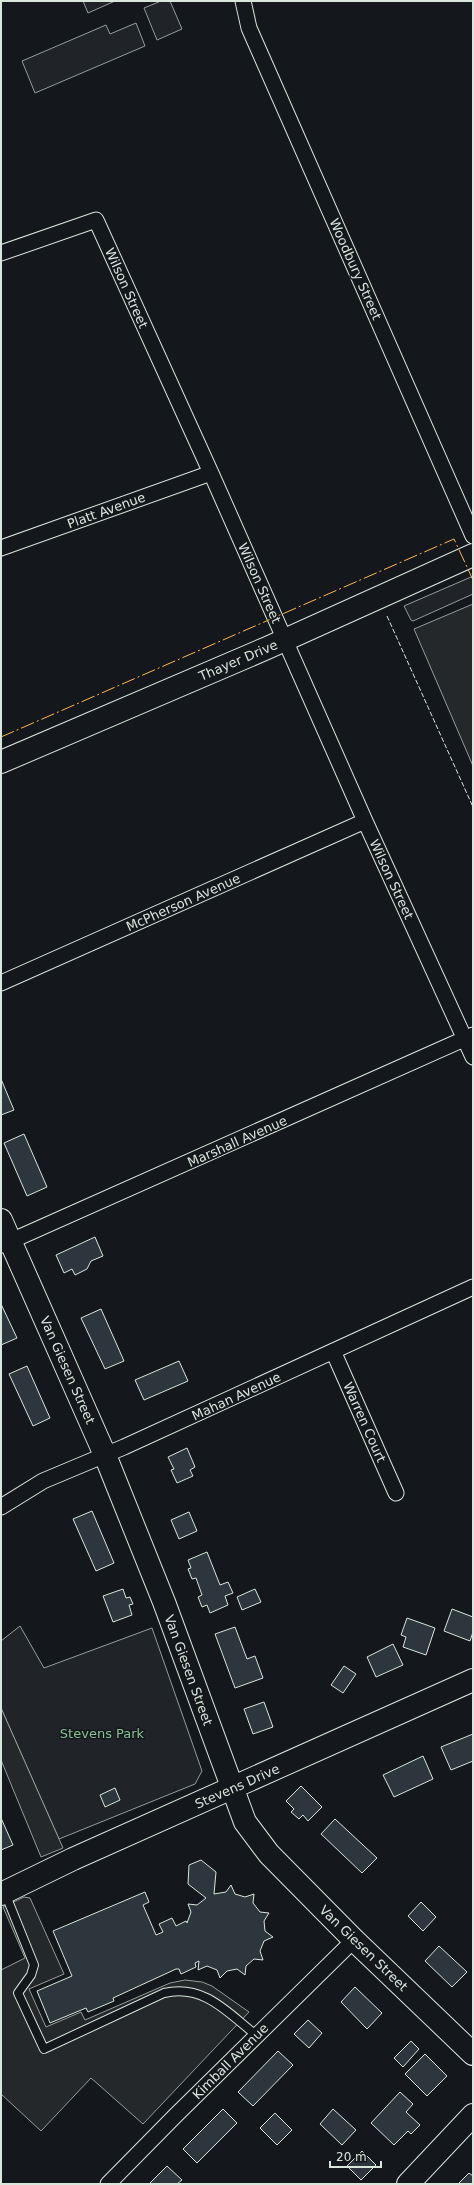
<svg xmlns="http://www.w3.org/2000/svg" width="474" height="2185" font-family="'DejaVu Sans',sans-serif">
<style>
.green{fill:#202428;stroke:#939e99}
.parking{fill:#24282b;stroke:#939e99}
.building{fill:#2c363c;stroke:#d8e6dc}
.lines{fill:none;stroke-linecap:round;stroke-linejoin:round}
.lane-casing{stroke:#d8e6dc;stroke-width:10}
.street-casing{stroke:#d8e6dc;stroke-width:17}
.secondary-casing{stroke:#d8e6dc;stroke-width:24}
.lane{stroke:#14181c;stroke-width:8}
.street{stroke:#14181c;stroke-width:15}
.secondary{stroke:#14181c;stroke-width:22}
.fence{stroke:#d8e6dc;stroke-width:1;stroke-dasharray:5 2;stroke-linecap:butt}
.power{stroke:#ffb74d;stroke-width:1;stroke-dasharray:14 3 2 3;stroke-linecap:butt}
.labels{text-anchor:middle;stroke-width:3;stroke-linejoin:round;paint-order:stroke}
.street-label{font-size:13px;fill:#d8e6dc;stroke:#14181c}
.park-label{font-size:13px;fill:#8ac095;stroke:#14181c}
</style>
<rect width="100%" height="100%" fill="#14181c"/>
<!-- green -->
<path class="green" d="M83,1H115L88,13Z
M161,1H170L182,29L157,40L144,8Z
M136,23L145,46L35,93L22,61L106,25L110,34Z
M471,577L473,578V594L413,621L411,620L404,606Z
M20,1626L44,1668L152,1628L202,1771L195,1784L59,1839L1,1708V1641Z"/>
<!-- parking -->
<path class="parking" d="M473,604V766L414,629Z
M1,1708L63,1848L41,1857L1,1760Z
M24,1897L30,1898L64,1974L29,1989L46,2027L81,2012L85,2020L170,1983L185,1980L202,1982L212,1986L249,2012L143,2124L91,2078L41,2131L1,2094V1970L25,1958L3,1907Z"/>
<!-- building -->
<path class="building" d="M1,1079L14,1110L1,1115Z
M24,1134L47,1187L27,1196L4,1143Z
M95,1237L103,1256L91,1261L87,1269L75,1275L72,1269L64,1273L56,1255Z
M1,1304L17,1338L1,1345Z
M101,1309L124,1361L105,1369L81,1318Z
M179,1361L188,1381L144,1400L135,1380Z
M27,1366L50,1418L33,1426L9,1374Z
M187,1448L195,1467L190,1470L193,1476L177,1483L171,1470L174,1469L168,1457Z
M92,1511L114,1563L96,1571L73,1519Z
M189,1512L197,1531L179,1539L171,1520Z
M207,1552L220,1585L228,1582L233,1593L225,1596L228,1605L210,1613L207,1605L202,1607L198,1597L202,1595L196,1578L192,1579L188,1569L191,1568L188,1560Z
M123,1589L126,1598L130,1597L133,1604L129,1605L132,1615L113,1622L103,1596Z
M255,1589L261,1602L242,1610L237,1597Z
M452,1609L473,1617V1632L470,1641L444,1631Z
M407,1618L435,1628L426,1655L403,1647L406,1637L401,1635Z
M235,1627L247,1659L255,1656L263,1678L235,1688L215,1634Z
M393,1644L403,1665L376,1677L367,1657Z
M344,1666L356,1674L343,1693L331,1685Z
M264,1702L273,1727L253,1734L244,1709Z
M473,1734V1761L451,1770L441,1747Z
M423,1756L433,1779L394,1797L383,1775Z
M301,1786L322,1807L308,1821L303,1815L299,1819L291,1812L294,1809L286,1801Z
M115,1788L120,1800L105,1807L100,1795Z
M1,1818L13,1845L1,1850Z
M335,1819L377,1858L362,1873L321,1834Z
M201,1860L216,1872L214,1894L226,1892L231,1885L235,1894L245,1897L254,1894L253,1903L260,1912L269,1913L264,1921L265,1931L273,1937L264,1941L260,1951L263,1960L254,1959L246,1966L245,1975L237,1969L227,1971L220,1978L217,1970L207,1966L198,1970L199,1961L195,1963L196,1967L181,1974L179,1969H176L113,1998L114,2001L88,2012L86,2008L50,2023L37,1991L72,1976L53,1931L145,1892L149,1902L143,1905L156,1935L163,1932L159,1924L172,1918L176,1926L186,1921L187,1923L191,1912L188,1904L197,1905L206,1898L188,1884L189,1865Z
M421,1902L436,1917L423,1931L408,1916Z
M439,1946L467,1972L452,1987L425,1961Z
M355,1987L382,2013L367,2029L341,2002Z
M308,2020L322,2033L309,2048L294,2034Z
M411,2041L419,2049L403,2067L394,2058Z
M278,2051L293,2065L253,2106L238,2092Z
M425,2054L447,2076L427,2096L405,2074Z
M400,2092L413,2104L406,2112L420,2125L411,2134L408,2131L394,2145L371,2123Z
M223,2109L237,2123L197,2163L183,2149Z
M333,2109L356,2130L342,2145L320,2124Z
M275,2113L292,2130L277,2145L260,2128Z
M362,2151L376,2165L361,2180L347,2166Z
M167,2166L182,2180L177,2184H149Z
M469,2173L473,2176V2184H458Z"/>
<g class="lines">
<defs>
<path id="lane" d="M5,1893L34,1965L31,1975L18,1993L44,2049L164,1993C204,1984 227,2012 256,2035"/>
<path id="street" d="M243,1L249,28L473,536
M1,253L96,220L211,473L365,821L473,1057
M1,548L211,473
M1,983L365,821
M2,1245L473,1035
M333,1351L396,1493
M1,1507L43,1481L124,1447L473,1287
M108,2184L176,2115L354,1940"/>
<path id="secondary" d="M1,762L267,648L473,555
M1,1220L105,1455L164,1602L245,1822L269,1854L354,1940L473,2054
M1,1894L73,1859L473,1680
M408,2184L473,2115"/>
</defs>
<!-- lane casing -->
<use href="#lane" class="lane-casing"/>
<!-- street casing -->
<use href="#street" class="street-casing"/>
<!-- secondary casing -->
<use href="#secondary" class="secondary-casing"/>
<!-- lane -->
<use href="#lane" class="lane"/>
<!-- street -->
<use href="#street" class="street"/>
<!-- secondary -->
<use href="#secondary" class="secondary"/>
<!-- fence -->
<path class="fence" d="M387,616L473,807"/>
<!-- power -->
<path class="power" d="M1,737L454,539L473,580"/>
</g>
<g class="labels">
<!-- street labels -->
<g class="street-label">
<text transform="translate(356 269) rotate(66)" y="5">Woodbury Street</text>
<text transform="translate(127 288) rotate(66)" y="5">Wilson Street</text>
<text transform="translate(106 510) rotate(-20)" y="5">Platt Avenue</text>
<text transform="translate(260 583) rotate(66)" y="5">Wilson Street</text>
<text transform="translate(238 660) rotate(-23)" y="5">Thayer Drive</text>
<text transform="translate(392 879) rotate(65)" y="5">Wilson Street</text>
<text transform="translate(183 902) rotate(-24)" y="5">McPherson Avenue</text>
<text transform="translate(237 1141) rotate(-24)" y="5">Marshall Avenue</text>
<text transform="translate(68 1370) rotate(66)" y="5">Van Giesen Street</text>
<text transform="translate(236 1396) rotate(-25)" y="5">Mahan Avenue</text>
<text transform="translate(365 1422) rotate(66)" y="5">Warren Court</text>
<text transform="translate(189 1670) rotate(70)" y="5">Van Giesen Street</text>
<text transform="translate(237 1786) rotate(-24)" y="5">Stevens Drive</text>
<text transform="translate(364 1948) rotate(44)" y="5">Van Giesen Street</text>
<text transform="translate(230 2061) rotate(-45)" y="5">Kimball Avenue</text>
</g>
<!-- park labels -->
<g class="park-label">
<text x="102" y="1738">Stevens Park</text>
</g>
</g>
<!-- border -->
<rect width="474" height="2185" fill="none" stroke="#d8e6dc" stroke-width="4"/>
<!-- scale -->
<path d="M330 2161v6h51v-6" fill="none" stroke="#d8e6dc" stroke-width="2"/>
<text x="336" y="2161" font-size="12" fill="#d8e6dc" stroke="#14181c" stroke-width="3" paint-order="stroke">20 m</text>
</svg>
